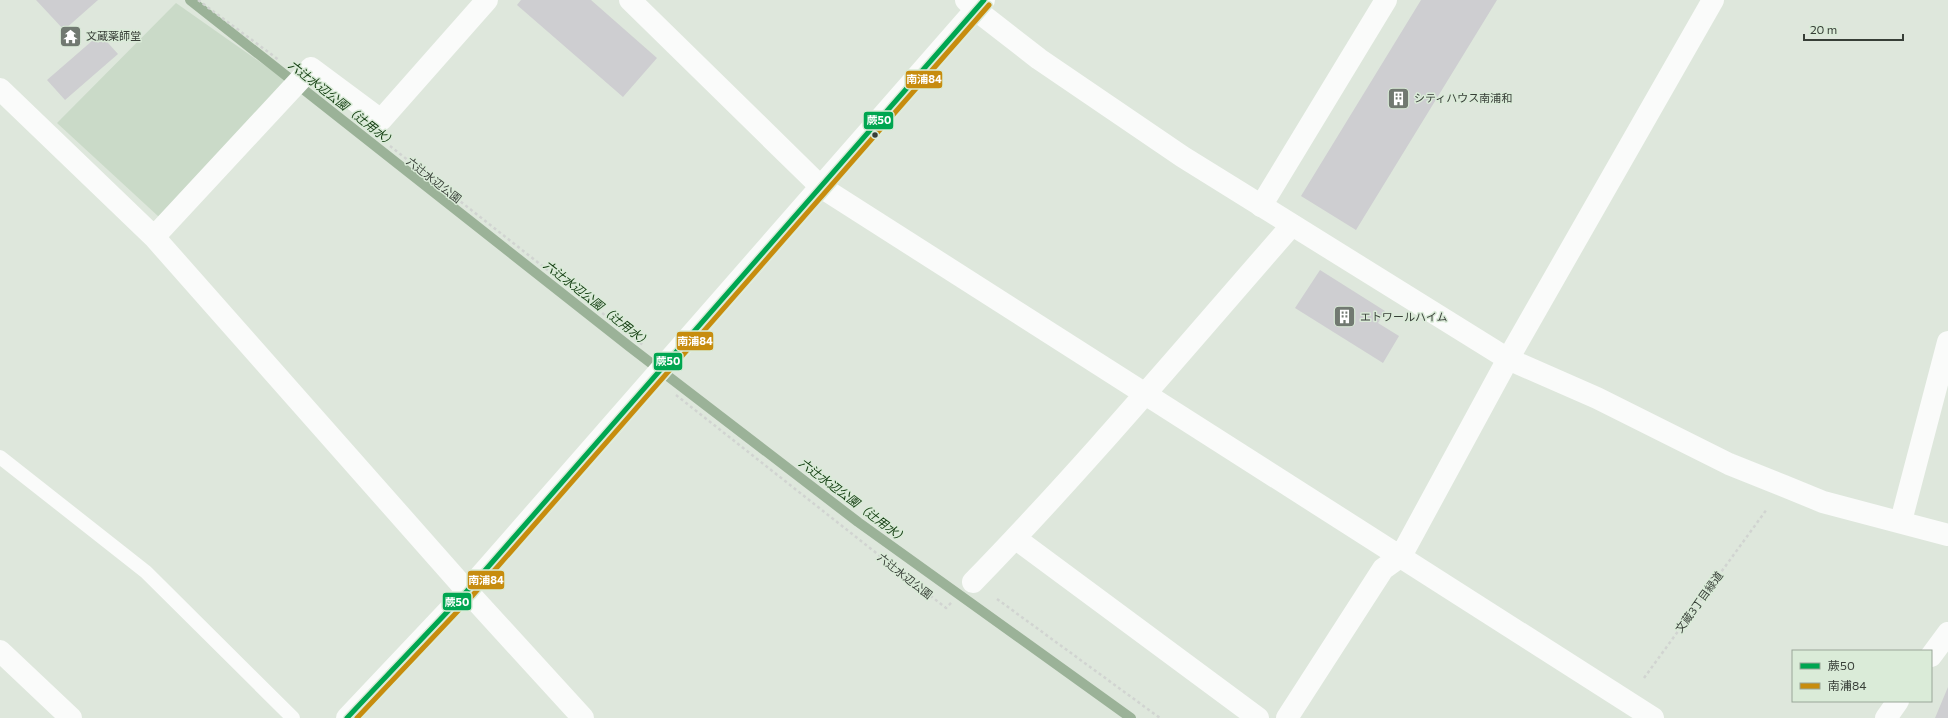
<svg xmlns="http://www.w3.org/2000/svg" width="1948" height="718" font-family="Commissioner,'Noto Sans JP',sans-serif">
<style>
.green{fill:#cadac8}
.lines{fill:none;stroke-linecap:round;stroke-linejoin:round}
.stream{stroke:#9bb298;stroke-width:10}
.building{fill:#ceced1}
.path{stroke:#d1d4d1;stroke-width:2.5;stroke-dasharray:3 3;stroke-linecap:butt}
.service{stroke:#fafbfa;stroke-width:14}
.minor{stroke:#fafbfa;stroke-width:22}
.tertiary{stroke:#fafbfa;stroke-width:22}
.bus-1-casing{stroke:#daebd8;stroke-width:8}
.bus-2-casing{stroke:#daebd8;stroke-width:8}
.bus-1{stroke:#00a651;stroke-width:5}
.bus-2{stroke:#c78c0e;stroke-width:5}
.bus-dot{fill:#373e37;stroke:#daebd8;stroke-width:1.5}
.labels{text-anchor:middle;stroke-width:3;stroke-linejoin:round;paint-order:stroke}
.poi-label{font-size:11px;fill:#373e37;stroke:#daebd8;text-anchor:start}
.street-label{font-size:11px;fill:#373e37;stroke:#daebd8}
.water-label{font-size:12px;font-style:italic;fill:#103b0e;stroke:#daebd8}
.line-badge{stroke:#daebd8;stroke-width:1.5}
.badge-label{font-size:11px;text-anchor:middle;font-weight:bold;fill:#fff}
</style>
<rect width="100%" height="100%" fill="#dee7dc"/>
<!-- green -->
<path class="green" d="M176,3L294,86L159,217L57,123Z"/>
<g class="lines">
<!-- stream -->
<path class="stream" d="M190,0L630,347L858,522L1131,718"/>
</g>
<!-- building -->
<path class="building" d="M36,0H98L64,30Z
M521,0H591L657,58L623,97L517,5Z
M1421,0H1497L1356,230L1301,196Z
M100,34L118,54L65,100L47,80Z
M1320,270L1385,311L1378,323L1399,336L1383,363L1295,308Z
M1948,687V718H1935Z"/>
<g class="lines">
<!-- path -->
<path class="path" d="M198,0L279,60
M390,146L644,346
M676,395L946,608L953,601
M997,599L1160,718
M1644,678L1767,509"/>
<!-- service -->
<path class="service" d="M0,457L146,572L293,718"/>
<!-- minor -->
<path class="minor" d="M630,0L821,187L1653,718
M0,89L154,237L467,591L583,718
M1261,206L1386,0
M154,237L311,68L381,120L487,0
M1901,521L1948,342
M1015,538L1258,718
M973,582C1084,468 1187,345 1292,225
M0,651L71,718
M1931,656L1948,633
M1287,718L1383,569L1401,556L1508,359L1713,0
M1886,718L1898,701"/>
<!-- tertiary -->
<path class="tertiary" d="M966,0L976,10L1039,59L1183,157L1508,359L1597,398L1729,464L1784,486L1823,502L1948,535
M347,718L467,591L984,0"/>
<defs>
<path id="bus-1" d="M347,718L467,591L984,0"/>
<path id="bus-2" d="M357,718L472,596L989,5"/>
</defs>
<!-- bus-1 casing -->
<use href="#bus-1" class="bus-1-casing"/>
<!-- bus-2 casing -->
<use href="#bus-2" class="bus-2-casing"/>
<!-- bus-1 -->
<use href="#bus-1" class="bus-1"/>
<!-- bus-2 -->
<use href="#bus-2" class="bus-2"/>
</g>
<!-- icons -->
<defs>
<symbol id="temple-square" viewBox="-11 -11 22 22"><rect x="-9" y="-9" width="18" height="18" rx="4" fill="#717971" stroke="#daebd8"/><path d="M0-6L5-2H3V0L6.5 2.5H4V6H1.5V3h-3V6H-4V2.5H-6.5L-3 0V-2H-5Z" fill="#fff"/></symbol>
<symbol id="building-square" viewBox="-11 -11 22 22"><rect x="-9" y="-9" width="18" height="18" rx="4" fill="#717971" stroke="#daebd8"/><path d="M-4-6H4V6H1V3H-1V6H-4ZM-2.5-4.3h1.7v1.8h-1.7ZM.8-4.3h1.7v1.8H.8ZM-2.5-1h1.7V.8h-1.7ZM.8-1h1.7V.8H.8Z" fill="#fff"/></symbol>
</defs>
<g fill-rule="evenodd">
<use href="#temple-square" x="58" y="24" width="25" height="25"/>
<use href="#building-square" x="1386" y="86" width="25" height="25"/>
<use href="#building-square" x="1332" y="304" width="25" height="25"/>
</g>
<!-- markers -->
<circle class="bus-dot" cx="875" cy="135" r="3.5"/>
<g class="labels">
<!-- poi labels -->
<g class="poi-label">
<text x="86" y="40">文蔵薬師堂</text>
<text x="1414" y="102">シティハウス南浦和</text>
<text x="1360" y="321">エトワールハイム</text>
</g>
<!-- street labels -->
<g class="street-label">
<text transform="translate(434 180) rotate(38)" y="4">六辻水辺公園</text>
<text transform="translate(905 576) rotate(38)" y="4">六辻水辺公園</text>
<text transform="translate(1699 602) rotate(-54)" y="4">文蔵3丁目緑道</text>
</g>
<!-- water labels -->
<g class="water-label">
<text transform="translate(342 104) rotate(38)" y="4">六辻水辺公園（辻用水）</text>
<text transform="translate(597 304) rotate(38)" y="4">六辻水辺公園（辻用水）</text>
<text transform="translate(853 501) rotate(37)" y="4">六辻水辺公園（辻用水）</text>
</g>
</g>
<g class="line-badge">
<rect x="905" y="70" width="38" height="19" rx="4" fill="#c78c0e"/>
<rect x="863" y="111" width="31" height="19" rx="4" fill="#00a651"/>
<rect x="676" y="331" width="38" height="20" rx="4" fill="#c78c0e"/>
<rect x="653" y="352" width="30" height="19" rx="4" fill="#00a651"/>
<rect x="467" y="570" width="38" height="20" rx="4" fill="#c78c0e"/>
<rect x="442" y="592" width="30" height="19" rx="4" fill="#00a651"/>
</g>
<g class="badge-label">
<text x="924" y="83">南浦84</text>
<text x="879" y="124">蕨50</text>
<text x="695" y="345">南浦84</text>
<text x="668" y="365">蕨50</text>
<text x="486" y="584">南浦84</text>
<text x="457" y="606">蕨50</text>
</g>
<!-- legend -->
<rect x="1792" y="650" width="140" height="52" fill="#daebd8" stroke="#99a698"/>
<rect x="1800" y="663" width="20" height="6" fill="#00a651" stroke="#99a698"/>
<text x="1828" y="670" font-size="12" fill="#373e37">蕨50</text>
<rect x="1800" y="683" width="20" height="6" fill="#c78c0e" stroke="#99a698"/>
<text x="1828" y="690" font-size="12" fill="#373e37">南浦84</text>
<!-- scale -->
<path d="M1804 34v6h99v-6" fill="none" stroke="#373e37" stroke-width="2"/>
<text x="1810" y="34" font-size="12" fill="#373e37" stroke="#daebd8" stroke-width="3" paint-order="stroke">20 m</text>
</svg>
